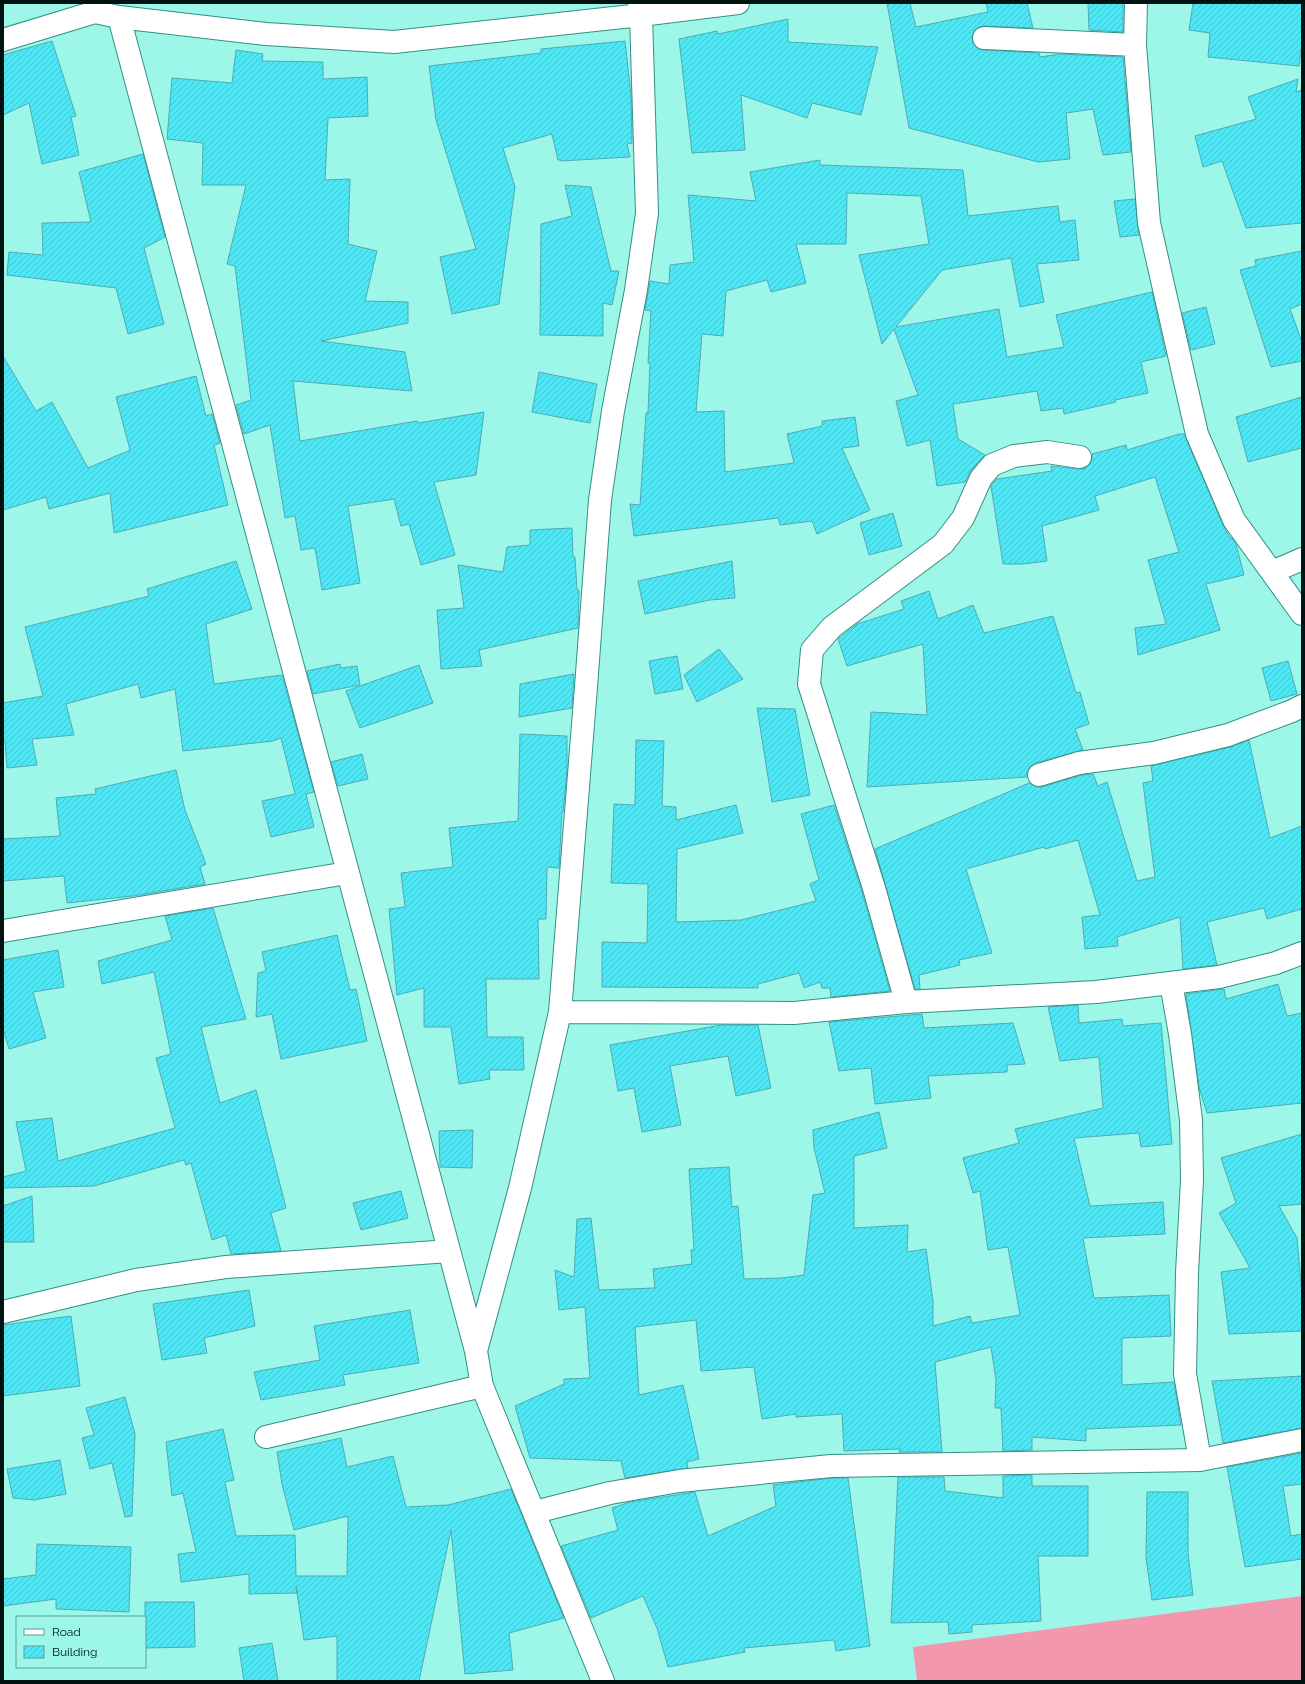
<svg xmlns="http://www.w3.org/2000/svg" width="1305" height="1684" font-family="Raleway,sans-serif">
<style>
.garden{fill:#f297ae}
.building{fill:url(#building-hatch);stroke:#4dacb5}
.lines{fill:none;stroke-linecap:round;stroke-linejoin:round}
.minor-casing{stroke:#319085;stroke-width:24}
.minor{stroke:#fff;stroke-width:22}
</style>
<defs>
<pattern id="building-hatch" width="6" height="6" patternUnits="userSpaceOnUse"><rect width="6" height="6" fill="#51e6f3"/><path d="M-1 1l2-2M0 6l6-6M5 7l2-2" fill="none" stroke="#45c4cf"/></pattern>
</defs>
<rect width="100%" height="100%" fill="#9cf7e9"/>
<!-- garden -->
<path class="garden" d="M1302,1596V1681H917L913,1647Z"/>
<!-- building -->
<path class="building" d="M887,3H910L916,27L988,12L986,3H1027L1033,28L985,26L979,27L974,31L972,37L973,44L978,49L983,50L1039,53L1040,57L1060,54L1123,57L1131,152L1103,155L1093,109L1066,113L1070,159L1038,162L909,128Z
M1088,3H1123V32L1089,30Z
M1193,3H1302V43L1299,66L1208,57L1210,33L1189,30Z
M788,19V42L878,47L861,115L812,103L807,118L741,95L745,150L692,153L679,39L717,31L718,34Z
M52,41L76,116L71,117L79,155L42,164L29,103L3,115V55Z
M625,41L631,95L632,143L627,144L630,157L561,161L560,160H558L552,134L503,148L515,187L499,304L452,314L440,257L476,249L436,120L429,66L541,53V49Z
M236,50L263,54L262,61L323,62V79L367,77L368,116L328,118L325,180L350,179L348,244L377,251L365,301L408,302V323L321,341L405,352L412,391L293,381L300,441L417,421L418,423L484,412L476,475L434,482L455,555L421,565L409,524L401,526L394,499L348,506L360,583L322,590L315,548L301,550L295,516L285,518L270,425L244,434L236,405L251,400L235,266L227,264L246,185H202L203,143L167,139L172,78L232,83Z
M1298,79L1296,92L1302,90V223L1246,228L1222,161L1203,167L1195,136L1256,119L1248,97Z
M143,154L165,237L144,248L164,324L128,334L116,288L7,275L9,252L43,255L42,223L91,222L79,172Z
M820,160V165L963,170L968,216L1058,206L1060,222L1075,220L1079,260L1037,264L1044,302L1020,307L1011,258L942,270L896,327L999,309L1007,357L1064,347L1056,315L1152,292L1166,356L1141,362L1148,393L1115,400L1116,402L1064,414L1063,408L1041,411L1037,391L953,404L958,439L985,455L971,470L965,482L937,486L930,440L907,446L896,401L918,395L894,329L882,344L859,255L929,244L921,196L847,193L846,244H796L806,283L771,292L767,280L726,291L723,336L702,334L696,412L724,411L725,472L794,463L787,434L822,426V421L855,417L859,446L842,448L870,510L817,534L812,521L780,525L778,518L634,536L630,504L640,505L646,413H648L650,363H648L651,311L645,310L650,281L669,284L670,265L694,262L688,195L756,201L750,172Z
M565,185L591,187L611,271H619L612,305L603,303V336L540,335L541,224L572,216Z
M1135,199L1139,235L1120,237L1114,201Z
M1302,251V304L1290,309L1302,342V361L1271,367L1240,270L1256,266L1255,260Z
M1206,307L1215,344L1191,350L1182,313Z
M3,356L36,411L52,402L88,468L130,450L116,397L196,376L206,416L212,414L220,443L214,445L228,505L114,533L110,493L49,509L46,497L3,510Z
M539,372L597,384L590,423L532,412Z
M1302,397V448L1248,462L1236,417Z
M1179,434H1184L1223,525L1230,538H1232L1236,544L1244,575L1206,584L1220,630L1138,655L1135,628L1166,624L1148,560L1179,552L1155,477L1095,496L1099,510L1042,526L1047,561L1024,564H1003L991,486L997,479L1052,471L1051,466H1053L1078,469H1084L1090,464L1092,459V454L1126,445L1127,450Z
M893,513L902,546L869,555L860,523Z
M572,528L573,557H575L577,590H579L578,628L479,650L482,666L441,669L437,610L464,608L458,565L503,572L507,547L530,545V530Z
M236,561L252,609L206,624L214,684L282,675L314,792L306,794L314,827L271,837L262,801L295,794L281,738L273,741L183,751L175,689L141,698L138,684L66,704L74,735L32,739L37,765L7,768L5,741L3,742V703L43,696L25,627L149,596L147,589Z
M732,561L735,598L710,600L645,614L638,581Z
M929,591L938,619L973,605L984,633L1053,616L1076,693L1080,692L1089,724L1075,729L1083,750L1035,763L1030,767L1027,772V777L867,787L871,712L927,715L923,644L847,666L838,639L857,624L904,609L901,601Z
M719,649L743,679L697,702L684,675Z
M677,656L683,689L655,694L649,661Z
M1288,661L1297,694L1271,701L1262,668Z
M340,664L341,668L357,666L360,685L313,694L307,671Z
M419,665L433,703L360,728L346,691Z
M574,674L572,708L519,717L520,684Z
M757,708L795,709L810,795L772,802Z
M520,734L567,736V772L563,812H562L559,868L547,867L546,919H538L539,979H486L487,1037H523L524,1070H489L490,1079L459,1084L451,1027H424V988L397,995L389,909L405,907L401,873L453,867L449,828L518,821Z
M636,740L664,741L662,806L676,807V820L736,805L743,833L677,849L676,922L741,920L816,901L810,884L819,880L801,814L834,805L862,892L890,991L831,997L830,988H822L820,982L804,988L799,973L758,984V988L602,987V942L647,943L648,884L611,883L614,804L635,805Z
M1249,740L1270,838L1302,826V909L1267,919L1264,908L1207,922L1217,965L1183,969L1180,917L1117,937L1118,946L1085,949L1082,917L1100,915L1078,840L1045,849L1044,847L966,869L992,953L959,960L960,965L919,975L920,989H915L875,849L1029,783L1036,787H1042L1082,775L1093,774L1098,786L1107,782L1137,881L1155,877L1143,783L1153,781L1151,766L1231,747Z
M362,754L368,779L338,786L331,762Z
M176,770L185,810L206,864L200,867L205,884L133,896L67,903L64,876L3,881V839L60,836L56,798L96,794L95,789Z
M213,908L246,1019L201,1027L220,1103L256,1090L286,1208L271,1213L281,1251L231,1254L226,1235L212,1240L191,1163L186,1165L184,1160L94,1186L3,1188V1177L26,1171L16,1122L52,1118L58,1161L175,1128L156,1058L171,1054L154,972L102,984L98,961L172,940L165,916Z
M337,935L350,990L356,989L367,1041L281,1059L272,1014L256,1017L258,973L266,971L262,952Z
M58,950L64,987L33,992L46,1038L9,1049L3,1029V960Z
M1278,984L1287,1016L1302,1013V1103L1207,1113L1199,1087L1186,994L1224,989L1226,999Z
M1078,1005L1079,1023L1122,1019L1123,1026L1161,1023L1172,1144L1141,1147L1139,1133L1074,1138L1090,1206L1163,1202L1165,1234L1083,1238L1094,1298L1169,1295L1171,1336L1122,1338V1385L1174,1382L1181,1425L1086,1429V1441L1032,1437V1450L1003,1451L1001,1408H995L996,1380L991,1347L935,1362L942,1452H899L900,1449L844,1451L842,1414L796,1417V1414L762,1419L754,1367L701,1371L696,1320L635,1327L639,1395L683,1385L699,1459L687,1462L688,1468L625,1478L621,1461L530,1458L515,1406L564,1384V1379L590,1378L585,1307L559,1310L555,1270L574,1277L577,1219L591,1218L599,1290L655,1288L653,1269L692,1264L691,1250H694L689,1169L729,1167L732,1207L738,1206L744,1279L782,1278L804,1275L813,1195L825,1193L814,1148L813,1130L879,1112L887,1148L854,1156V1228L908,1225L907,1252L926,1249L933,1301V1326L970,1316L972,1323L1020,1315L1008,1247L988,1250L980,1191L973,1193L963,1158L1019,1143L1015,1129L1103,1108L1099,1057L1060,1061L1048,1007Z
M922,1014L924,1028L1013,1023L1025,1064L1007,1065V1072L928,1076L931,1098L875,1104L871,1068L839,1071L829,1022Z
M721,1025H758L771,1088L736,1096L728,1056L670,1066L681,1125L642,1132L634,1088L618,1091L610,1045Z
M473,1130L472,1168L440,1167L439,1131Z
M1302,1134V1204L1279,1206L1297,1238L1302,1293V1331L1229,1334L1221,1272L1250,1268L1219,1213L1236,1203L1221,1158Z
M401,1191L408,1218L361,1230L353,1203Z
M32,1196L34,1242H3V1206Z
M249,1290L255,1326L204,1338L207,1353L162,1360L153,1304Z
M410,1310L419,1363L343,1375L345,1385L261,1400L254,1372L320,1360L314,1326Z
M71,1316L80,1386L3,1396V1325Z
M1302,1376V1428L1223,1443L1212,1381Z
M125,1397L135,1434L132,1516L125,1517L112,1463L90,1469L82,1438L94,1435L86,1408Z
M223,1429L234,1480L225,1482L236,1536L295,1535L296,1576H347L348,1516L294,1530L282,1484L277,1452L341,1438L347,1467L393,1456L406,1507L448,1505L511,1489L564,1618L509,1633L513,1670L465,1674L451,1530L419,1681H337V1636L304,1640L296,1586L297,1593L249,1594V1574L181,1582L178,1554L196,1552L183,1493L172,1496L166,1442Z
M1302,1453V1484L1283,1486L1291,1536L1302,1534V1559L1245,1567L1227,1467Z
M60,1460L66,1494L34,1500L13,1498L7,1469Z
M1032,1475V1486H1088V1556H1038L1041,1621L972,1625V1632L949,1634L948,1622L891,1623L898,1477H944L945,1491L1003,1498V1476Z
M832,1478H848L870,1646L836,1651L834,1640L744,1648L745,1652L668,1667L657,1628L643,1596L591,1618L561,1546L618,1530L612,1508L630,1502L695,1492L708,1536L776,1506L773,1485Z
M1147,1492H1188V1553L1193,1595L1152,1600L1146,1558Z
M37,1544L131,1547L129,1612L56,1609V1599L3,1606V1579L36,1575Z
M145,1602H194L195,1647L145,1648Z
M272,1643L278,1681H244L239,1648Z"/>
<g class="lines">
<defs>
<path id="minor" d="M1136,3L1135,45L1149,223L1197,434L1234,520L1302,614
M119,17L476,1351L482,1386L603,1681
M984,38L1135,45
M3,40L95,12L119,17L266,34L394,42L641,15L738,3
M1272,572L1302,559
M1039,775L1079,763L1154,753L1228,735L1292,711L1302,706
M3,931L347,873
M1171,983L1180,1034L1191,1120L1192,1180L1187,1273L1185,1374L1200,1460
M906,1002L874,888L809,684L812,650L832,627L943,544L963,518L981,478L992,465L1014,456L1047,452L1080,457
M560,1012L794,1013L906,1002L1096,992L1219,977L1276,963L1302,953
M3,1312L136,1280L226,1267L449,1251
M476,1351L520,1188L560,1012L586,687L600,500L613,411L636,290L647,213L641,15L639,3
M266,1437L482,1386
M535,1512L610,1493L679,1481L831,1466L1200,1460L1302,1440"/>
</defs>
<!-- minor casing -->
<use href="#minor" class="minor-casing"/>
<!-- minor -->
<use href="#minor" class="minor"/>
</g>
<!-- border -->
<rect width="1305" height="1684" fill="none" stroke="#001310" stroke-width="8"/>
<!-- legend -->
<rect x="16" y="1616" width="130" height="52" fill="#9cf7e9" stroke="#5e9c92"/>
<rect x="24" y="1629" width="20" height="6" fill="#ffffff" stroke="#5e9c92"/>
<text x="52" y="1636" font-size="12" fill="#001310">Road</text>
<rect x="24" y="1646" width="20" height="12" fill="url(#building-hatch)" stroke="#5e9c92"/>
<text x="52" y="1656" font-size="12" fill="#001310">Building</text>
</svg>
